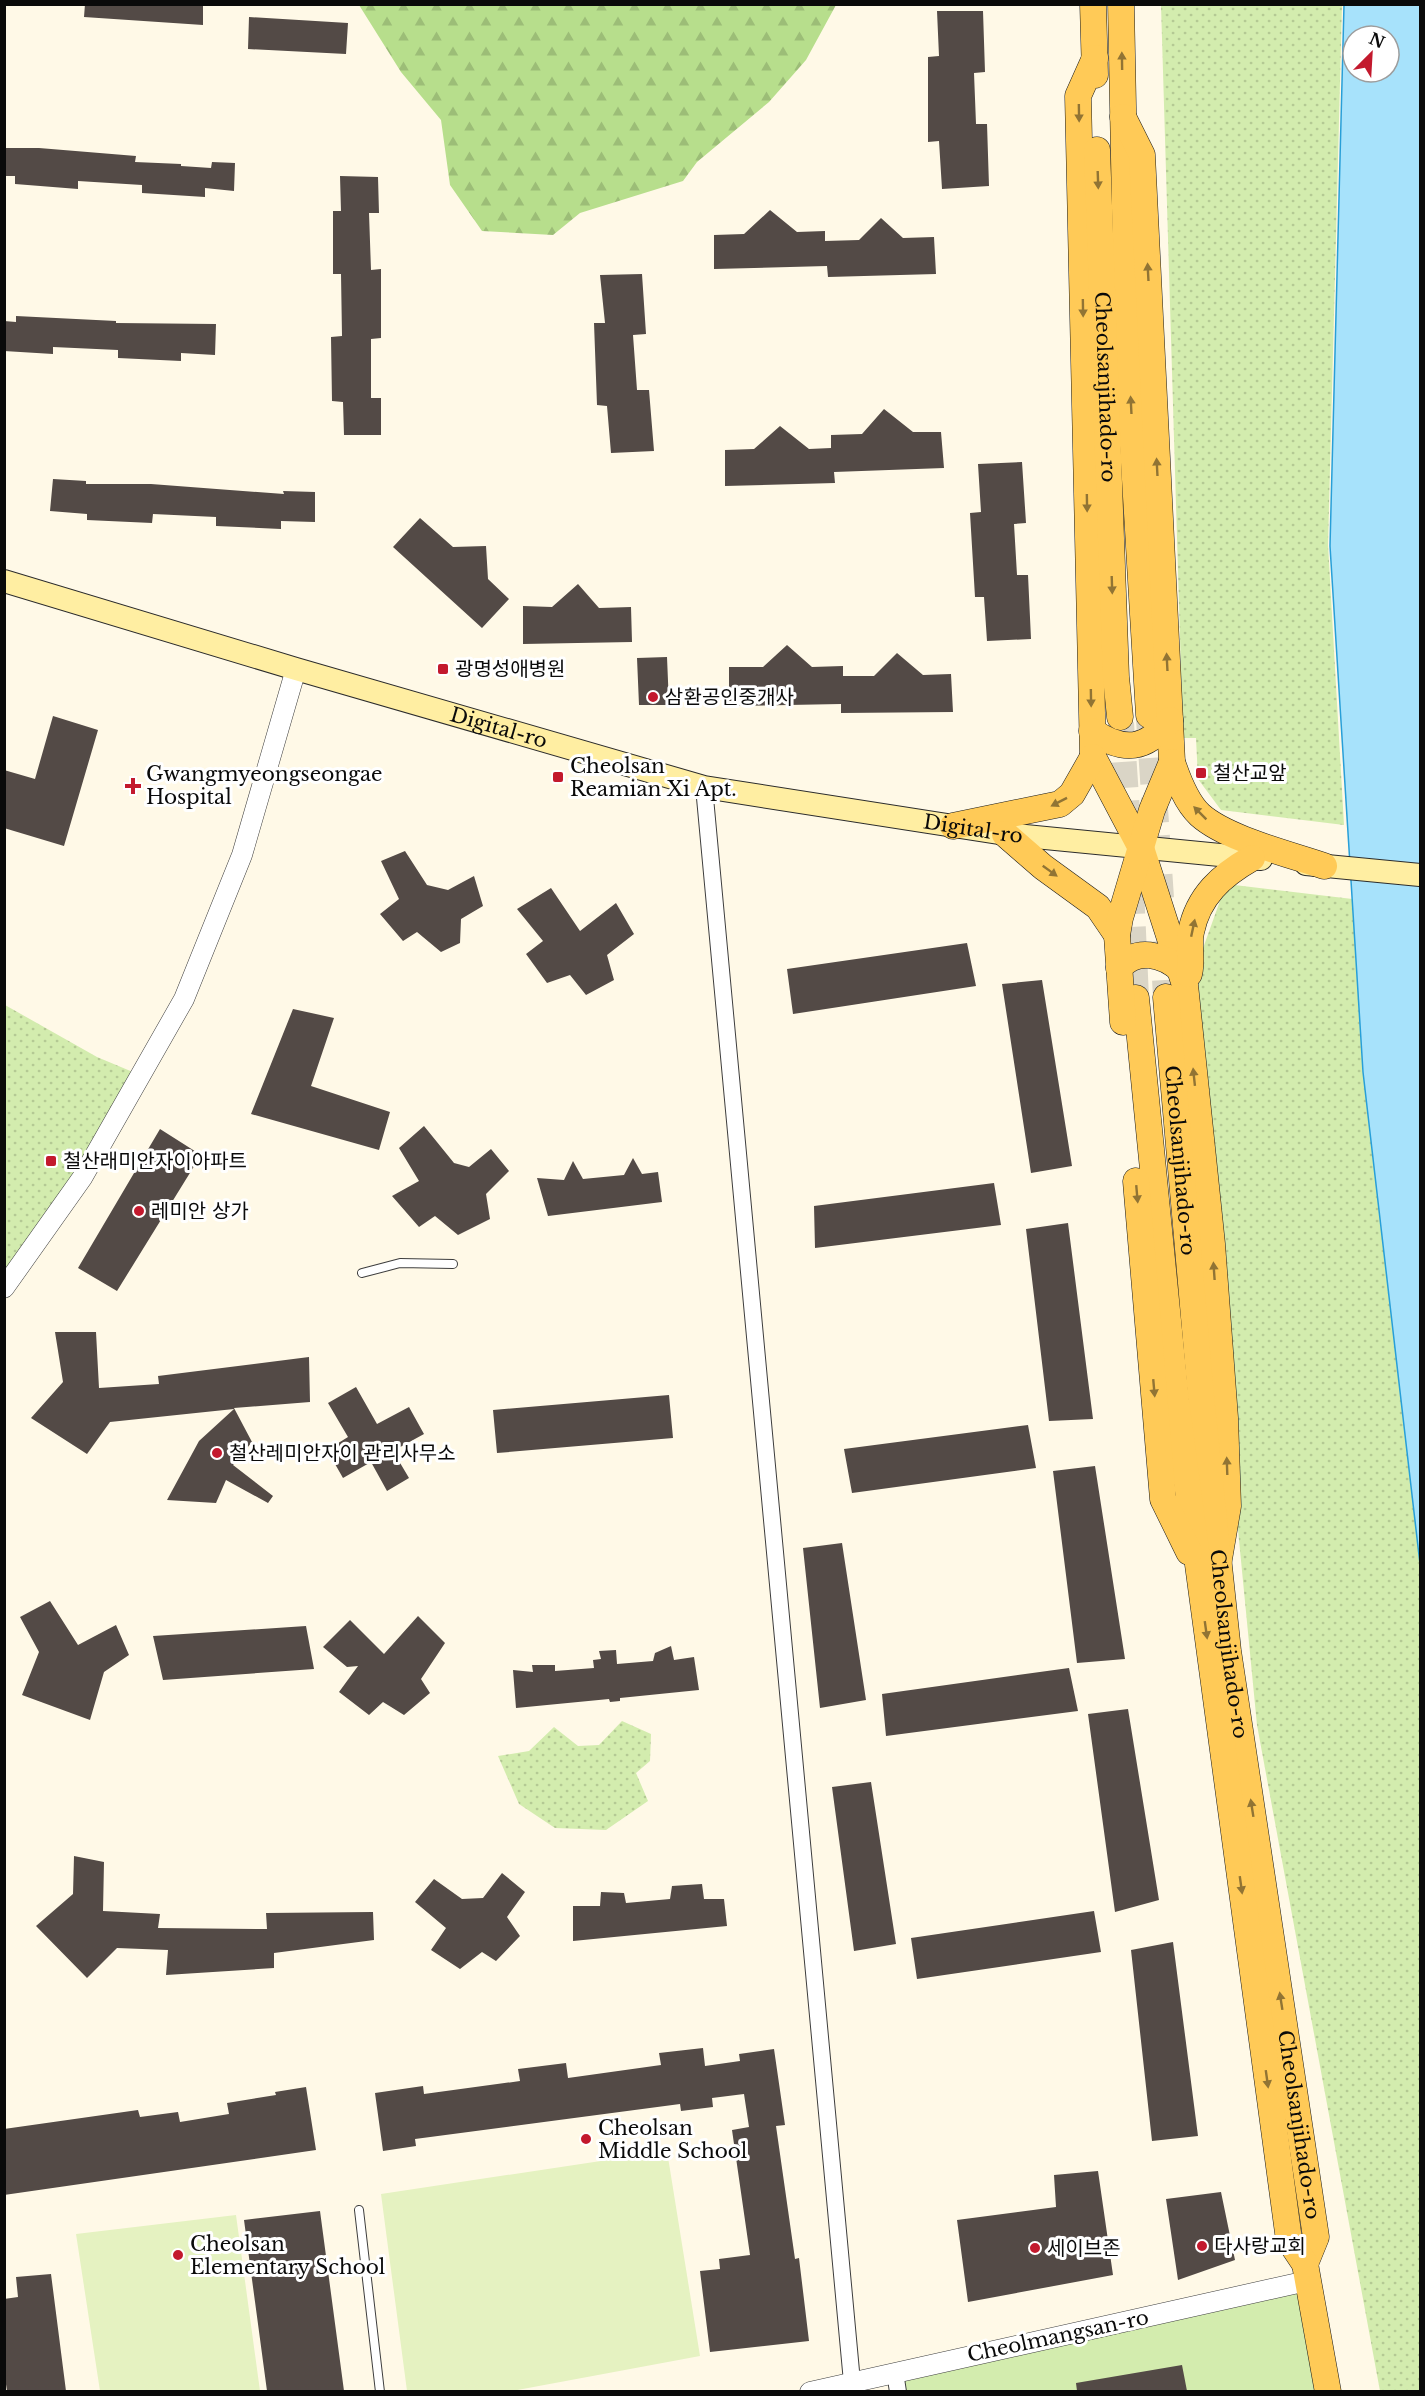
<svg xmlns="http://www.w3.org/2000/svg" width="1425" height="2396" font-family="'Libre Baskerville','Noto Sans KR',serif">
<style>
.grass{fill:#d3ecae}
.forest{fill:url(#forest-firs)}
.park{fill:url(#park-dots)}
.pitch{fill:#e5f2c1}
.water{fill:#a7e2fb;stroke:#289fd8;stroke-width:1.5;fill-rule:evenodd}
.building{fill:#534a46}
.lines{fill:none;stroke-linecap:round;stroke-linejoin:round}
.primary-tunnel{stroke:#dad5c6;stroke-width:26;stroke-dasharray:26 13;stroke-linecap:butt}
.service-casing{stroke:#3d3d3d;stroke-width:10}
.minor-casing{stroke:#3d3d3d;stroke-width:18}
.tertiary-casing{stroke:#3d3d3d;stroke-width:21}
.secondary-casing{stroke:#2c2c2c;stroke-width:24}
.primary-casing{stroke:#1b1b1b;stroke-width:27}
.service{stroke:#fff;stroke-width:8}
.minor{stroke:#fff;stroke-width:16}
.tertiary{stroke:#fff;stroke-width:20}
.secondary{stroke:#ffeea2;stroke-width:22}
.primary{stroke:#ffca57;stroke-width:26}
.oneway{fill:#917434}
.poi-dot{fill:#c3192d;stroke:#fff;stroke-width:2}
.labels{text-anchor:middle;stroke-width:6;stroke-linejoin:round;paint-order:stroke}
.street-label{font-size:20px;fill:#0a0a0a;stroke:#fff}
.poi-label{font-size:20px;fill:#0a0a0a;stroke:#fff;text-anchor:start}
</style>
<defs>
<pattern id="forest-firs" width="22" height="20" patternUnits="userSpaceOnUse" patternTransform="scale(1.5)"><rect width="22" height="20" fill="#b7de8c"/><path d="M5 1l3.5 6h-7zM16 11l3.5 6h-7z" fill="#9cbd77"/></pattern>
<pattern id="park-dots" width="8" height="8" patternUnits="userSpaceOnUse" patternTransform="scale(1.5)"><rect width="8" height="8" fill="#d3ecae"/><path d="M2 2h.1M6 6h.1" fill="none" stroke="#b4c994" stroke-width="1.8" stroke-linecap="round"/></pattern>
</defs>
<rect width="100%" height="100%" fill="#fff9e7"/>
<!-- grass -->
<path class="grass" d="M1307,2281L1328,2391L898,2392L895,2372Z"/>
<!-- forest -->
<path class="forest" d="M359,5H836L806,60L769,102L697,162L683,181L580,213L553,235L482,231L450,185L441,120L401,72Z"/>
<!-- park -->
<path class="park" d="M1161,5H1342L1328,545L1344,825L1221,810L1198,779L1196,738H1183Z
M1226,884L1420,907V2391H1380L1257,1725L1232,1468L1197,965Z
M5,1005L97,1057L140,1075L5,1288Z
M622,1721L651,1734L650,1761L636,1773L648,1801L606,1830L555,1828L519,1804L498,1756L529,1751L554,1727L578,1746L599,1745Z"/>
<!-- pitch -->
<path class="pitch" d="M667,2151L700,2356L512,2391H407L381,2194Z
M236,2215L260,2391H100L76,2234Z"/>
<!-- water -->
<path class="water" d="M1344,5H1420V1564L1363,1072L1330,546ZM1353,36H1389V72H1353Z"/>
<!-- building -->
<path class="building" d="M85,4H203V25L84,17Z
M937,11H983L985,72L974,73L976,124H987L989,186L942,189L939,141L928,142V57L939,56Z
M249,17L348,23L346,54L248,49Z
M4,148H39L136,156L135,162L181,164V166L211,168L212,162L235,163L234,191L205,188V197L142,193V185L78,181V189L15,184V176H4Z
M340,176L378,177L379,213H369L371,270L381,269V338L371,339V398H381V435H344L343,402L332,401L331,337L342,336L341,274H333V211H341Z
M770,210L797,232L825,231V241L859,240L881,218L903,238L934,237L936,274L828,277L827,266L714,269V235L744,234Z
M642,274L646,334L633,335L637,390H649L654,451L611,453L607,406L597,405L594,323H605L600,275Z
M16,316L116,321V323L216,324L215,355L181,353V361L118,358V350L53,347V354L4,351V321L16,322Z
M884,409L913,432H941L944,468L834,472L835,483L725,486V450L754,449L780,426L809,449L831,448V435L862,434Z
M1022,462L1026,523L1014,524L1017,575H1028L1031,639L987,641L984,597H975L970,513L981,512L978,464Z
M53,479L86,481V484H151L284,494L283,491L315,492V522L281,521V529L216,526V517L153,514L152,523L87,520V514L50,511Z
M420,518L453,547L486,546L488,579L509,599L482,628L393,547Z
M578,584L599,608L631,607L632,642L523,644V606L552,607Z
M787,645L812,667L843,666V676H874L897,653L923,675L951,674L953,712L841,713V704L729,706V667H763Z
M667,657L669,705H639L637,658Z
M53,716L98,730L64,846L4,828V770L35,779Z
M405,851L427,885L448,890L474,876L483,906L461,919L460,943L441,952L417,932L403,941L380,914L399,899L381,861Z
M551,888L580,931L616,903L634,934L607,955L614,980L586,995L570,975L547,983L526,954L543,941L517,909Z
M967,943L976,986L793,1014L787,969Z
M1042,980L1072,1166L1031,1173L1002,984Z
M293,1009L334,1018L311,1086L390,1112L379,1150L251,1114Z
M424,1126L454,1163L469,1167L491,1149L509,1171L486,1194L490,1219L458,1235L435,1216L419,1227L392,1196L419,1181L399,1148Z
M160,1129L201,1155L117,1291L78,1268Z
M633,1158L642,1174L658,1172L662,1202L548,1216L537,1178L564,1180L573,1161L583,1179L624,1175Z
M994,1183L1001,1225L815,1248L814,1206Z
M1068,1223L1093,1419L1049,1421L1026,1229Z
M55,1332H96L99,1388L159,1384L158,1376L309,1357L310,1402L234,1408L252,1442L233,1465L273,1496L268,1503L226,1480L216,1503L167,1500L199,1441L234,1409L110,1422L87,1454L31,1418L63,1382Z
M356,1387L377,1424L409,1407L424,1434L393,1451L409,1478L387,1491L371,1462L343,1478L327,1450L348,1437L328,1403Z
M669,1395L673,1438L497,1453L493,1410Z
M1028,1425L1036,1468L852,1493L844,1449Z
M1095,1466L1125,1659L1077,1663L1053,1471Z
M842,1543L866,1700L820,1708L803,1548Z
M50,1601L78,1645L116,1625L129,1655L104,1672L90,1720L22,1695L39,1652L20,1617Z
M418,1616L445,1643L421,1679L430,1693L404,1715L383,1702L369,1715L339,1692L358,1666L347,1667L323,1647L350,1620L384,1654Z
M306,1626L314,1669L163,1680L153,1636Z
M671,1646L674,1660L694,1657L699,1690L620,1698V1701L610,1702L609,1699L516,1708L513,1670L533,1672L532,1665H555V1671L594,1668L593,1660L601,1659L599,1651L616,1650L617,1664L653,1661L655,1653Z
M1069,1668L1078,1711L886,1736L882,1694Z
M1128,1709L1159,1900L1115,1912L1088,1714Z
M871,1782L896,1944L854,1951L832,1787Z
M74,1856L104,1862L103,1911L160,1914L158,1928L267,1929L266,1913L373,1912L374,1940L274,1953V1968L166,1975L168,1950L117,1948L87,1978L36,1926L73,1894Z
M502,1873L525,1892L507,1917L520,1936L496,1961L482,1952L460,1969L431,1950L446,1928L415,1902L434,1879L462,1899L483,1898Z
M702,1884L704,1899H724L727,1926L573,1941V1906H600L601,1892L624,1893L626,1903L670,1899L672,1886Z
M1094,1911L1101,1952L917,1979L911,1938Z
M1173,1942L1198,2136L1152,2141L1131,1950Z
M703,2048L705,2066L740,2061L739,2054L774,2049L785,2125L776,2126L795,2259L799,2258L809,2341L710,2352L700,2271L720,2269L719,2259L750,2255L732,2130L749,2127L744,2094L712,2098L713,2107L681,2111L680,2104L415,2139L416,2146L383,2151L375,2093L423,2086L424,2094L520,2081L518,2069L566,2063L568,2078L661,2065L659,2053Z
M306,2087L316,2150L4,2195V2129L138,2110L140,2117L178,2112L180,2122L229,2114L227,2103L276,2095L275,2092Z
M1098,2171L1113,2275L968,2302L957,2220L1056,2207L1054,2175Z
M1221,2192L1235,2260L1178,2280L1166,2199Z
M320,2211L344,2391H267L244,2220Z
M51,2274L66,2391H7L4,2371V2299L18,2297L16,2277Z
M1182,2365L1187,2391H1077L1076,2383Z"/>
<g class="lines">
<!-- primary-tunnel -->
<path class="primary-tunnel" d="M1149,719L1161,898
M1121,723L1128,827
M1131,888L1136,998
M1163,941L1166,997"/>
<defs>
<path id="service" d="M362,1273L400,1263L453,1264
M359,2210L380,2392"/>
<path id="minor" d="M704,787L852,2382
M895,2372L898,2392"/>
<path id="tertiary" d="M4,1288L82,1178L184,999L242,855L296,669
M810,2392L1307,2281"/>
<g id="secondary">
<path id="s1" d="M4,581L296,669L704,787L1005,834L1261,859"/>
<path d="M1306,864L1420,875"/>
</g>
<g id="primary">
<path d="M1093,4L1095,75"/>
<path d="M1121,4L1128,361L1149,715"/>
<path d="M1095,58L1078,96L1093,757L1141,848L1185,985L1212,1244L1225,1418L1228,1506L1218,1565"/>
<path d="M1123,117L1142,155L1172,762C1178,780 1186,802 1200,815C1227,839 1289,854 1324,866"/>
<path id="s2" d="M1097,150L1116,677L1120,717"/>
<path d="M1092,731C1124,753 1146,750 1170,720"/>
<path d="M953,826L1060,804L1072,794L1093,757"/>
<path d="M1005,834L1043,867L1098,907L1117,935"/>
<path d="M1119,968C1136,947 1163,954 1181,970"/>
<path d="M1189,974C1193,960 1188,946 1191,932C1198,896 1222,875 1252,858"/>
<path id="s3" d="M1166,997L1201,1397L1228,1651L1316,2237L1305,2264"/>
<path d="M1136,998L1176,1401L1289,2240L1305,2264L1328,2392"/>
<path d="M1123,1022L1117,935L1120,918L1152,810L1172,762"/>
<path d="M1136,1181L1163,1499L1189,1552"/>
</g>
</defs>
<!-- service casing -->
<use href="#service" class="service-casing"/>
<!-- minor casing -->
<use href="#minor" class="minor-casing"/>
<!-- tertiary casing -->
<use href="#tertiary" class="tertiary-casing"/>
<!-- secondary casing -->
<use href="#secondary" class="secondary-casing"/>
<!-- primary casing -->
<use href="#primary" class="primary-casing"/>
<!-- service -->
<use href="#service" class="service"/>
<!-- minor -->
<use href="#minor" class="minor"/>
<!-- tertiary -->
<use href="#tertiary" class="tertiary"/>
<!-- secondary -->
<use href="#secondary" class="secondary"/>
<!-- primary -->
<use href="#primary" class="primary"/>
</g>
<!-- one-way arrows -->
<defs><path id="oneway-solid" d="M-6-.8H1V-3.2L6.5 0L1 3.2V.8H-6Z" transform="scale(1.5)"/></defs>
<g class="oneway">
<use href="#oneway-solid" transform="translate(1122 61) rotate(-91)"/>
<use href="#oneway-solid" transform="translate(1079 113) rotate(89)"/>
<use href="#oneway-solid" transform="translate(1098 180) rotate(88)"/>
<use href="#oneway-solid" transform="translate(1148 272) rotate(-93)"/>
<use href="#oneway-solid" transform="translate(1083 308) rotate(89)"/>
<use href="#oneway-solid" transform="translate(1131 405) rotate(-93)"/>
<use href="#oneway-solid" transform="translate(1157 467) rotate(-93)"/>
<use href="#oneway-solid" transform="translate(1087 503) rotate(89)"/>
<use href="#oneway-solid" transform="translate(1112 585) rotate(88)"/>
<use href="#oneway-solid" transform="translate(1167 662) rotate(-93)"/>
<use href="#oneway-solid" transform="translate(1091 698) rotate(89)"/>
<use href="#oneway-solid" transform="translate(1059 802) rotate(153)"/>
<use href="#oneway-solid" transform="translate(1200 813) rotate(-135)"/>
<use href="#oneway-solid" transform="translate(1050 871) rotate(36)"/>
<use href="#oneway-solid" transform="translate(1193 928) rotate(-78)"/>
<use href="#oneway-solid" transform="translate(1194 1077) rotate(-96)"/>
<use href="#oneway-solid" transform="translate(1137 1194) rotate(85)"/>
<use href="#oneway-solid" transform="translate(1214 1271) rotate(-94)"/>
<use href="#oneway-solid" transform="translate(1154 1388) rotate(85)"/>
<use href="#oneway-solid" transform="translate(1227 1466) rotate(-92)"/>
<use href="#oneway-solid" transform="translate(1206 1630) rotate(82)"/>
<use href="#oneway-solid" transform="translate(1252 1808) rotate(-99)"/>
<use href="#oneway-solid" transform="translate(1241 1885) rotate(82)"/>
<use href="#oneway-solid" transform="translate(1281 2001) rotate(-99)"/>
<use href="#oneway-solid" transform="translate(1267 2079) rotate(82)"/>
</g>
<!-- markers -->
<g class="poi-dot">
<rect x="437" y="663" width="12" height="12" rx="3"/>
<circle cx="653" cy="697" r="6"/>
<rect x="1195" y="767" width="12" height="12" rx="3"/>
<rect x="552" y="771" width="12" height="12" rx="3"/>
<path d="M130 777h6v6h6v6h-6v6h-6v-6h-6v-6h6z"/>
<rect x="45" y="1155" width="12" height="12" rx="3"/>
<circle cx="139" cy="1211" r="6"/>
<circle cx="217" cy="1453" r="6"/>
<circle cx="586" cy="2139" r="6"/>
<circle cx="1202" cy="2246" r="6"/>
<circle cx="1035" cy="2248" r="6"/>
<circle cx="178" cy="2255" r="6"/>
</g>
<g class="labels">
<!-- street labels -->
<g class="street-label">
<text dy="7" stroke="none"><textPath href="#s2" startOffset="237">Cheolsanjihado-ro</textPath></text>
<text dy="7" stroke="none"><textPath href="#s1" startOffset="516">Digital-ro</textPath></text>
<text dy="7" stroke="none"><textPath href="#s1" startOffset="1002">Digital-ro</textPath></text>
<text dy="7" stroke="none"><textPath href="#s3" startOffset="164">Cheolsanjihado-ro</textPath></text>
<text dy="7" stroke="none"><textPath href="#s3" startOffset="650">Cheolsanjihado-ro</textPath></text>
<text dy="7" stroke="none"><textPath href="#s3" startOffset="1136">Cheolsanjihado-ro</textPath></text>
<text transform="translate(1058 2336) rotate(-12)" y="7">Cheolmangsan-ro</text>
</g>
<!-- poi labels -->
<g class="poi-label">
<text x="455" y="676">광명성애병원</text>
<text x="665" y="704">삼환공인중개사</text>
<text x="570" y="773">Cheolsan<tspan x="570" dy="23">Reamian Xi Apt.</tspan></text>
<text x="1213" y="780">철산교앞</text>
<text x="146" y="781">Gwangmyeongseongae<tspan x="146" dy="23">Hospital</tspan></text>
<text x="63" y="1168">철산래미안자이아파트</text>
<text x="151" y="1218">레미안 상가</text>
<text x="229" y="1460">철산레미안자이 관리사무소</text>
<text x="598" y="2135">Cheolsan<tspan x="598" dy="23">Middle School</tspan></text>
<text x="190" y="2251">Cheolsan<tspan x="190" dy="23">Elementary School</tspan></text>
<text x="1214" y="2253">다사랑교회</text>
<text x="1047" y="2255">세이브존</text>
</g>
</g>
<!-- border -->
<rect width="1425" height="2396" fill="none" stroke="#0a0a0a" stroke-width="12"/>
<!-- north arrow -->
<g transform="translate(1371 54) rotate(24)"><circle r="28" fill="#ffffff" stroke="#9d9d9d" stroke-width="1.5"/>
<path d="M0-4.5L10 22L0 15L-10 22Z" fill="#c3192d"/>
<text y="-9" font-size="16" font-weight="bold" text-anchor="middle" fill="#0a0a0a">N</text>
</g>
</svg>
